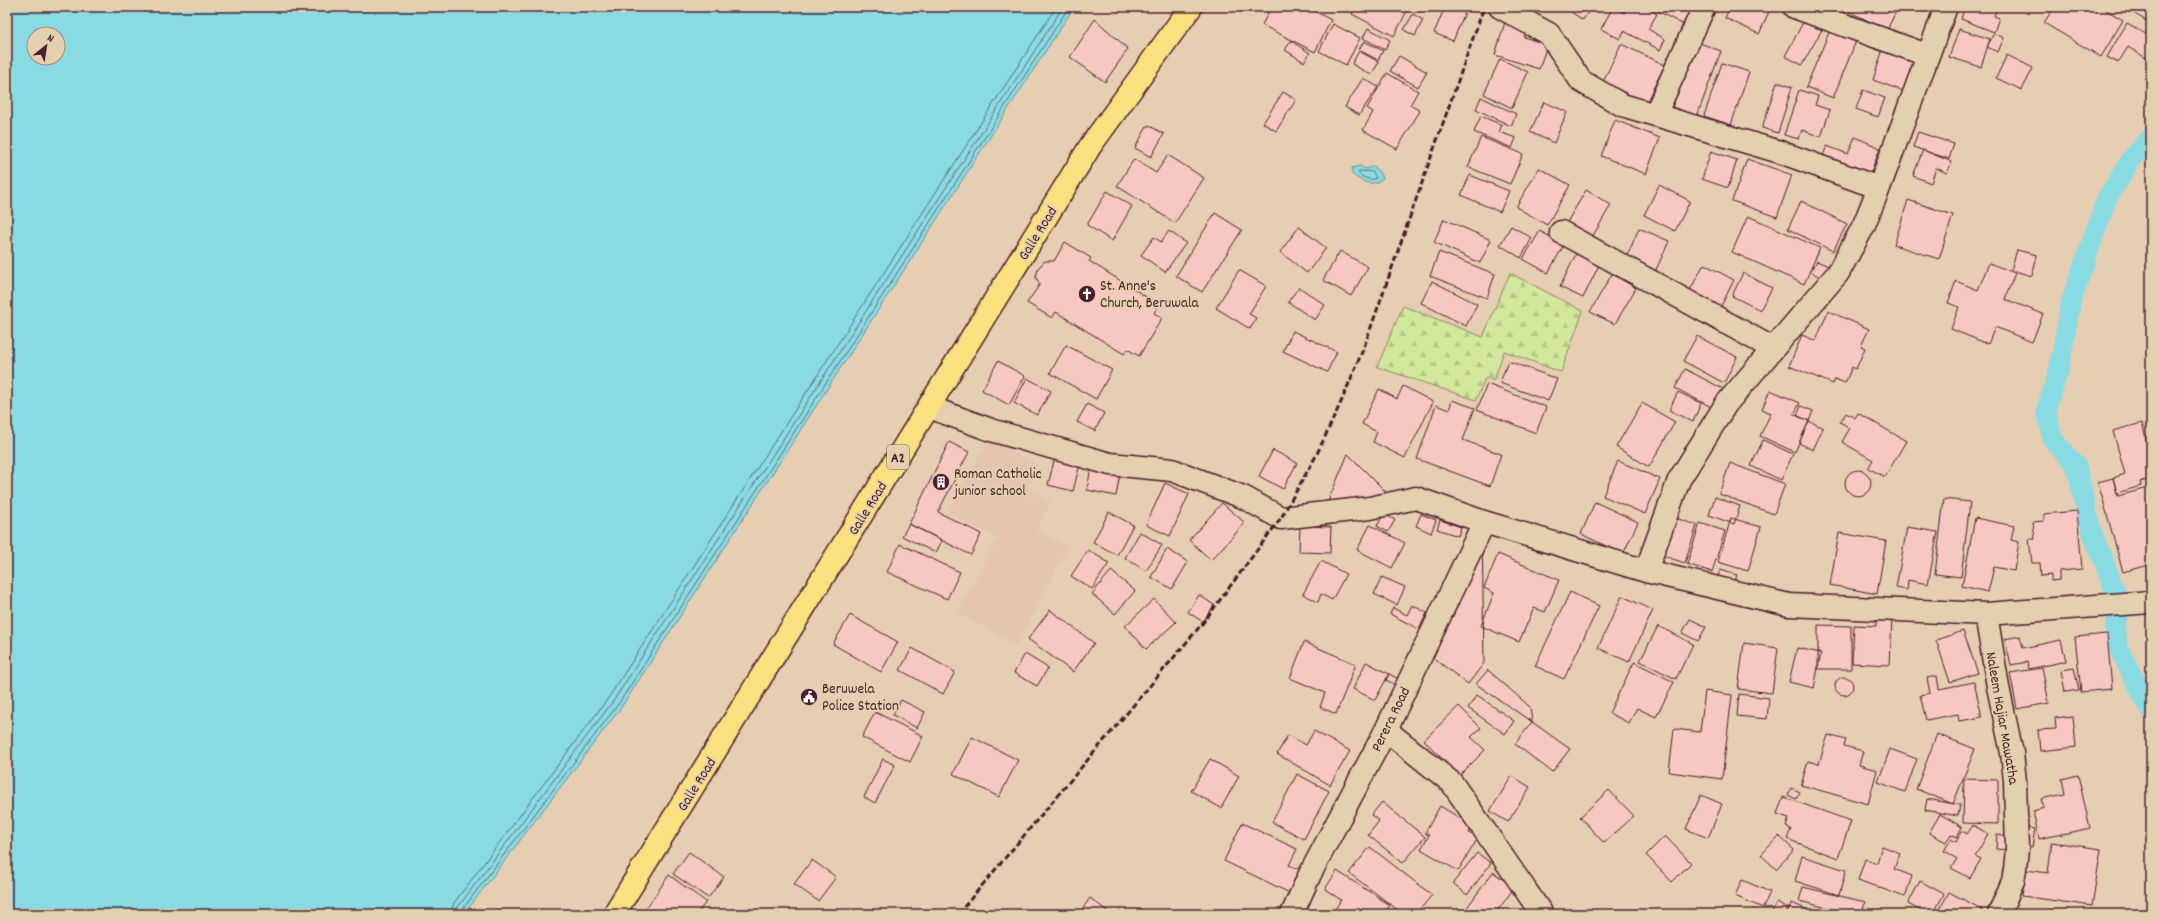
<svg xmlns="http://www.w3.org/2000/svg" width="2158" height="921" font-family="Dekko,sans-serif">
<style>
.built{fill:#e5c5b0}
.forest{fill:url(#forest-firs);stroke:#8e8464}
.water{fill:#89dbe3;stroke:#709099;fill-rule:evenodd}
.lines{fill:none;stroke-linecap:round;stroke-linejoin:round}
.shore{stroke:#636a75;stroke-width:1}
.canal{stroke:#89dbe3;stroke-width:20}
.building{fill:#f7c7c1;stroke:#4a1f2b}
.minor-casing{stroke:#4a1f2b;stroke-width:25}
.highway-casing{stroke:#4a1f2b;stroke-width:25}
.minor{stroke:#e2d0ae;stroke-width:22}
.highway{stroke:#fbe080;stroke-width:22}
.rail{stroke:#4a1f2b;stroke-width:3;stroke-dasharray:6 3;stroke-linecap:butt}
.labels{text-anchor:middle;stroke-width:3.5;stroke-linejoin:round;paint-order:stroke}
.shield{fill:#e2d0ae;stroke:#785452;stroke-width:1}
.shield-label{font-size:14px;font-weight:bold;fill:#4a1f2b}
.street-label{font-size:15px;fill:#4a1f2b;stroke:#e2d0ae}
.poi-label{font-size:15px;fill:#4a1f2b;stroke:#e2d0ae;text-anchor:start}
</style>
<defs>
<pattern id="forest-firs" width="22" height="20" patternUnits="userSpaceOnUse"><rect width="22" height="20" fill="#d1e89d"/><path d="M5 1l3.5 6h-7zM16 11l3.5 6h-7z" fill="#b5c787"/></pattern>
</defs>
<rect width="100%" height="100%" fill="#e6ceb2"/>
<filter id="ink" filterUnits="userSpaceOnUse"><feTurbulence type="fractalNoise" baseFrequency=".025" numOctaves="2"/><feDisplacementMap in="SourceGraphic" scale="8" xChannelSelector="R" yChannelSelector="G"/><feConvolveMatrix kernelMatrix="1 2 1 2 8 2 1 2 1" color-interpolation-filters="sRGB"/></filter>
<g filter="url(#ink)">
<!-- built -->
<path class="built" d="M988,439L1038,465L1025,488L1051,502L1036,530L1069,547L1017,645L957,613L997,538L948,512Z"/>
<!-- forest -->
<path class="forest" d="M1510,273L1583,311L1561,372L1504,351L1494,380L1485,378L1476,400L1377,367L1403,306L1483,337Z"/>
<!-- water -->
<path class="water" d="M7,7H1074L622,706L464,914H7ZM34,34H58V58H34Z
M1360,166L1366,169L1374,166L1383,178C1372,188 1362,182 1352,174V168Z"/>
<g class="lines">
<!-- shore -->
<path class="shore" d="M1359,171L1373,172L1376,178C1371,181 1363,178 1359,174Z
M450,914L454,903L609,697L1056,7
M456,914L458,907L614,700L1063,7
M461,914L462,910L619,703L1069,7"/>
<!-- canal -->
<path class="canal" d="M2151,137L2132,158L2107,198L2071,301L2059,369L2046,410L2053,440L2076,465L2091,529L2120,604L2115,627L2118,647L2151,711"/>
</g>
<!-- building -->
<path class="building" d="M1271,7H1307L1331,20L1315,52L1262,25Z
M1356,7H1409L1394,36L1352,14Z
M1445,7H1459L1466,10L1453,41L1434,33Z
M1564,7H1591L1583,20Z
M1613,7L1624,13L1628,7H1645L1657,14L1648,29L1665,39L1660,50L1624,31L1620,39L1601,29Z
M1650,7H1693L1684,25Z
M1730,7H1771L1759,34L1725,18Z
M1849,7H1898L1887,30L1848,11Z
M1965,7H1997L1994,16L1999,18L1994,32L1961,19Z
M2054,7H2101L2123,20L2101,57L2044,23Z
M2135,7H2151V24L2132,12Z
M1413,14L1423,20L1415,36L1404,30Z
M1806,17L1824,26L1802,65L1785,56Z
M1095,19L1128,49L1105,82L1070,57Z
M1505,22L1527,29L1524,37L1547,45L1539,69L1495,55Z
M2127,23L2151,37V61L2128,47L2118,63L2107,57Z
M1333,24L1360,38L1346,65L1319,51Z
M1368,28L1390,40L1385,50L1363,38Z
M1959,29L1990,39L1981,67L1949,57Z
M1830,30L1856,41L1833,98L1806,87Z
M1994,33L2004,38L1998,52L1987,47Z
M1291,41L1310,53L1304,62L1285,50Z
M1364,41L1383,51L1378,60L1359,50Z
M1697,42L1721,51L1697,116L1672,107Z
M1621,44L1665,65L1646,103L1603,82Z
M1883,49L1917,61L1906,92L1873,80Z
M1359,51L1379,62L1371,75L1352,64Z
M2007,55L2033,68L2022,90L1996,78Z
M1399,56L1427,72L1418,87L1390,71Z
M1500,59L1528,72L1512,108L1484,94Z
M1722,63L1749,72L1731,125L1704,116Z
M1387,73L1418,91L1410,105L1420,111L1397,149L1363,130L1373,112L1367,108Z
M1363,78L1378,87L1359,115L1345,107Z
M1777,82L1792,87L1778,133L1762,128Z
M1799,90L1818,96L1815,105L1830,110L1821,137L1802,130L1799,139L1784,135Z
M1863,90L1885,98L1878,117L1856,109Z
M1283,92L1296,100L1276,131L1263,123Z
M1481,97L1516,114L1511,126L1476,109Z
M1544,102L1567,112L1554,143L1530,132Z
M1481,116L1502,125L1499,132L1516,138L1512,148L1474,132Z
M1615,120L1660,138L1646,174L1601,156Z
M1148,125L1164,134L1151,157L1135,148Z
M1918,132L1954,144L1949,159L1913,147Z
M1481,137L1523,154L1510,184L1468,167Z
M1855,137L1880,148L1869,177L1822,158L1827,146L1848,154Z
M1923,150L1952,162L1947,173L1936,168L1931,183L1913,176Z
M1711,151L1737,160L1728,188L1702,179Z
M1168,155L1204,178L1175,223L1117,186L1134,159L1156,173Z
M1747,159L1792,175L1777,217L1732,201Z
M1539,168L1570,185L1547,225L1516,207Z
M1470,175L1509,191L1500,212L1461,195Z
M1659,185L1690,201L1675,231L1644,215Z
M1586,190L1611,205L1591,239L1566,224Z
M1107,191L1132,206L1112,241L1087,225Z
M1908,200L1953,215L1939,259L1894,245Z
M1801,201L1847,224L1833,251L1788,229Z
M1215,213L1242,230L1202,292L1176,276Z
M1748,216L1820,248L1804,284L1732,252Z
M1444,219L1491,240L1480,263L1434,242Z
M1511,226L1532,238L1521,258L1500,245Z
M1299,227L1326,248L1307,273L1280,252Z
M1639,228L1669,241L1655,272L1626,259Z
M1169,231L1186,243L1165,272L1141,255L1154,237L1161,242Z
M1540,231L1564,245L1548,273L1523,259Z
M1065,242L1091,258L1089,261L1159,305L1154,313L1162,318L1139,356L1127,349L1124,354L1056,312L1052,318L1027,303L1040,284L1036,278L1038,268L1045,261H1054Z
M2017,250L2037,255L2032,276L2011,270Z
M1340,251L1368,267L1351,296L1323,280Z
M1439,252L1495,274L1487,298L1430,276Z
M1576,254L1599,265L1583,298L1560,287Z
M1817,261L1828,266L1822,278L1811,272Z
M1989,263L2015,273L2005,299L2043,314L2032,342L1995,327L1988,344L1951,329L1959,307L1948,303L1956,281L1978,290Z
M1704,264L1734,280L1719,310L1688,294Z
M1239,270L1266,286L1249,314L1256,318L1250,329L1216,308Z
M1743,273L1772,288L1760,310L1732,296Z
M1612,274L1636,288L1615,324L1590,312Z
M1432,281L1477,304L1466,326L1421,303Z
M1299,287L1325,305L1315,320L1288,302Z
M1828,311L1869,329L1861,346L1865,348L1856,369L1852,367L1845,383L1835,379L1833,384L1789,366L1802,335L1816,341Z
M1293,331L1337,352L1327,372L1283,351Z
M1697,336L1737,357L1724,383L1683,361Z
M1066,345L1112,370L1096,399L1050,373Z
M998,361L1025,376L1009,405L982,390Z
M1508,361L1557,379L1548,401L1500,383Z
M1685,369L1725,390L1715,409L1675,388Z
M1027,378L1051,391L1037,415L1014,403Z
M1487,384L1546,407L1536,433L1477,410Z
M1403,386L1433,402L1405,458L1373,442L1377,432L1362,424L1379,389L1397,399Z
M1770,390L1800,403L1794,414L1809,421L1795,452L1760,436L1771,413L1762,409Z
M1678,392L1701,403L1693,422L1669,410Z
M1452,400L1475,408L1463,440L1501,454L1490,486L1417,459L1436,405L1449,410Z
M1642,403L1675,422L1649,467L1616,447Z
M1087,404L1104,413L1095,431L1077,422Z
M1801,406L1813,411L1809,421L1797,416Z
M1846,413L1855,418L1858,413L1906,441L1885,477L1868,468L1873,460L1842,442L1850,428L1840,422Z
M1809,421L1823,428L1813,450L1799,443Z
M2142,423L2151,458V468L2146,469L2149,479L2140,482L2141,486L2117,493L2113,478L2125,474L2113,431Z
M1763,440L1793,454L1781,480L1751,466Z
M949,442L969,452L938,512L981,534L971,555L909,524Z
M1273,450L1297,463L1283,489L1259,476Z
M1348,454L1391,497L1328,501Z
M1055,457L1080,464L1073,491L1048,485Z
M1618,461L1660,479L1645,514L1603,496Z
M1730,463L1785,484L1774,514L1719,494Z
M1091,467L1120,473L1116,496L1087,490Z
M1845 483a13 13 0 1 1 26 0a13 13 0 1 1-26 0Z
M2113,478L2118,496L2151,487V513L2146,515L2151,528V564L2123,572L2098,482Z
M1165,483L1189,494L1170,536L1146,525Z
M1715,497L1740,506L1734,524L1709,515Z
M1944,499L1970,502L1961,577L1935,574Z
M1595,502L1638,522L1623,554L1581,534Z
M1222,503L1245,523L1211,560L1189,540Z
M2077,511L2082,569L2059,571V580L2051,581V575L2041,576L2040,563H2032L2029,539H2035L2033,522L2044,521V514Z
M1109,512L1133,525L1117,555L1093,542Z
M1384,514L1395,520L1388,532L1377,526Z
M1421,514L1436,520L1431,533L1416,526Z
M1669,516L1697,525L1685,563L1657,554Z
M1731,518L1761,527L1748,571L1718,562Z
M1975,518L2014,526L2011,540L2019,542L2014,571L1994,567L1988,592L1962,586Z
M1440,520L1461,527L1458,536L1437,529Z
M1700,523L1725,531L1712,572L1687,564Z
M909,524L942,540L936,553L902,536Z
M1370,525L1405,543L1392,568L1357,550Z
M1300,526L1331,527L1330,553L1299,552Z
M1482,527L1484,663L1468,684L1432,657Z
M1907,527L1938,532L1928,584L1908,580L1907,590L1896,588Z
M1140,532L1162,545L1146,571L1125,558Z
M1839,533L1886,541L1877,594L1830,585Z
M900,544L960,572L947,599L887,572Z
M1167,549L1188,562L1172,589L1151,577Z
M1088,550L1109,563L1092,589L1071,576Z
M1498,554L1559,580L1545,612L1534,608L1519,642L1481,626L1494,593L1484,588Z
M1321,561L1346,574L1332,600L1321,594L1318,602L1303,594Z
M1720,570L1737,575L1732,589L1716,583Z
M1111,571L1135,591L1115,614L1092,594Z
M1382,577L1405,587L1397,605L1374,594Z
M1570,592L1599,606L1564,679L1535,666Z
M1199,595L1214,605L1203,622L1188,612Z
M1622,596L1653,610L1629,662L1598,648Z
M1154,599L1176,622L1146,649L1125,626Z
M1412,605L1427,613L1419,629L1390,614L1393,608L1407,615Z
M1050,610L1094,643L1073,672L1028,639Z
M850,615L898,642L881,672L833,644Z
M1876,616L1892,617L1890,665L1852,663L1854,625L1876,626Z
M1690,619L1706,627L1698,641L1682,633Z
M1818,625L1851,626V669H1818Z
M1658,626L1693,644L1676,679L1640,661Z
M1963,631L1978,673L1950,682L1936,640Z
M2107,634L2112,689L2081,692L2075,637Z
M2020,636L2023,648L2061,640L2066,661L2029,669L2027,662L2011,665L2005,639Z
M1304,642L1356,664L1336,714L1320,707L1325,693L1290,678Z
M1744,643L1778,648L1772,693L1738,689Z
M912,648L955,672L943,694L900,670Z
M1797,648L1821,653L1814,688L1789,682Z
M1025,654L1048,668L1037,686L1014,673Z
M1366,662L1389,674L1375,700L1353,689Z
M1634,662L1674,682L1656,717L1637,708L1629,723L1609,713Z
M2042,668L2049,703L2017,709L2010,673Z
M2074,668L2079,690L2065,692L2061,670Z
M1488,670L1530,707L1532,722L1476,684Z
M1389,674L1403,681L1400,687L1386,680Z
M1937,676L1939,689L1974,682L1982,717L1959,721L1958,714L1926,720L1920,695L1930,693L1927,678Z
M1835 686a9 9 0 1 1 18 0a9 9 0 1 1-18 0Z
M1705,691L1732,695L1722,779L1669,772L1674,729L1700,732Z
M1739,694L1769,698L1767,719L1737,716Z
M1477,695L1514,721L1505,734L1468,708Z
M901,700L925,712L917,728L893,715Z
M1459,706L1481,728L1471,737L1485,750L1459,776L1424,740Z
M875,712L923,736L910,762L862,737Z
M2073,716L2076,747L2040,751L2038,730L2056,729L2055,718Z
M1532,722L1570,749L1552,772L1515,744Z
M1314,731L1350,751L1330,785L1277,754L1288,735L1306,745Z
M1937,734L1975,749L1953,804L1916,789Z
M1828,735L1846,740L1844,746L1863,751L1859,765L1877,770L1868,804L1801,785L1808,761L1819,764Z
M972,737L1018,760L999,797L953,774Z
M1890,749L1917,759L1905,792L1878,782Z
M883,759L895,765L875,803L864,797Z
M1210,759L1239,776L1221,808L1191,791Z
M1297,774L1329,791L1304,839L1272,822Z
M2078,775L2090,828L2039,839L2033,811L2044,808L2041,799L2065,794L2062,779Z
M1512,776L1530,787L1508,822L1490,811Z
M1964,779L1998,780V824L1963,823Z
M1791,788L1800,792L1796,799L1788,795Z
M1609,790L1634,816L1604,843L1580,817Z
M1701,795L1722,804L1708,838L1686,829Z
M1783,797L1851,821L1838,858L1787,839L1791,829L1786,827L1789,818L1777,814Z
M1927,799L1960,805L1958,816L1925,810Z
M1382,802L1425,837L1403,863L1368,835L1379,821L1371,815Z
M1440,806L1473,826L1469,833L1478,838L1458,871L1421,849L1429,835L1425,833Z
M1940,814L1962,827L1957,837L1951,834L1946,842L1929,833Z
M1242,823L1297,849L1289,865L1305,872L1294,895L1224,861Z
M1973,825L1988,834L1975,856L1981,859L1970,878L1951,868L1957,859L1944,851L1951,839L1956,842L1962,831L1967,834Z
M2025,827L2035,829L2032,847L2022,845Z
M1997,834L2008,836L2007,850L1996,849Z
M1665,836L1691,863L1672,882L1646,855Z
M1779,836L1794,850L1776,869L1761,855Z
M2052,842L2101,849L2092,906L2022,896L2026,870L2048,873Z
M1882,846L1900,853L1894,869L1912,876L1905,897L1858,880L1865,859L1877,863Z
M1370,847L1432,895L1416,914H1403L1349,873Z
M689,852L724,877L708,898L673,874Z
M1477,853L1491,863L1467,895L1453,883Z
M1802,856L1846,870L1839,895L1795,881Z
M812,860L836,877L818,901L794,884Z
M1337,871L1390,905L1384,914H1332L1341,900L1325,889Z
M1493,872L1514,888L1495,914H1465L1463,913Z
M669,875L706,902L697,914H642Z
M1742,880L1770,892L1763,908L1735,896Z
M1920,881L1944,894L1933,914H1927L1908,904Z
M1803,887L1865,902L1862,914H1841V911L1799,901Z
M1949,892L1983,910L1981,914H1937Z
M1090,898L1111,914H1079Z
M1777,902L1788,908L1785,914H1771Z
M1792,903L1817,914H1787Z"/>
<g class="lines">
<defs>
<path id="minor" d="M1500,7L1549,34L1581,81L1622,105L1780,152L1879,188
M1794,7L1927,55
M1655,115L1704,7
M1561,232L1772,348
M929,407L991,430L1110,464L1172,470L1243,497L1281,518L1370,508L1416,498L1484,522L1646,571L1789,605L1986,614L2151,602
M1646,571L1679,480L1726,404L1838,273L1863,227L1879,188L1946,7
M1986,614L1998,687L2012,753L2015,781L2017,849L2015,869L2013,881L1999,914
M1386,730L1452,783L1542,914
M1292,914L1310,874L1386,730L1484,522"/>
<path id="highway" d="M614,914L1091,145L1191,7"/>
</defs>
<!-- minor casing -->
<use href="#minor" class="minor-casing"/>
<!-- highway casing -->
<use href="#highway" class="highway-casing"/>
<!-- minor -->
<use href="#minor" class="minor"/>
<!-- highway -->
<use href="#highway" class="highway"/>
<!-- rail -->
<path class="rail" d="M958,914L1202,624L1281,518L1316,456L1342,400L1364,347L1484,7"/>
</g>
</g>
<!-- icons -->
<defs>
<symbol id="church-disc" viewBox="-11 -11 22 22"><circle r="9.5" fill="#4a1f2b" stroke="#e2d0ae"/><path d="M-1.2-6h2.4v3.5h3.3v2.4h-3.3V6h-2.4V-.1h-3.3v-2.4h3.3Z" fill="#fff"/></symbol>
<symbol id="building-disc" viewBox="-11 -11 22 22"><circle r="9.5" fill="#4a1f2b" stroke="#e2d0ae"/><path d="M-4-6H4V6H1V3H-1V6H-4ZM-2.5-4.3h1.7v1.8h-1.7ZM.8-4.3h1.7v1.8H.8ZM-2.5-1h1.7V.8h-1.7ZM.8-1h1.7V.8H.8Z" fill="#fff"/></symbol>
<symbol id="civic-disc" viewBox="-11 -11 22 22"><circle r="9.5" fill="#4a1f2b" stroke="#e2d0ae"/><path d="M-.6-6.5H3V-4.5H.6V-3L4-1V1h2V6H-6V1h2V-1L-.6-3ZM-1.2 2.5V6h2.4V2.5Z" fill="#fff"/></symbol>
</defs>
<g fill-rule="evenodd">
<use href="#church-disc" x="1077" y="284" width="20" height="20"/>
<use href="#building-disc" x="931" y="472" width="20" height="20"/>
<use href="#civic-disc" x="799" y="687" width="20" height="20"/>
</g>
<g class="labels">
<!-- shield labels -->
<rect class="shield" x="887" y="445" width="22" height="24" rx="3"/>
<g class="shield-label">
<text x="898" y="462">A2</text>
</g>
<!-- street labels -->
<g class="street-label">
<text transform="translate(1037 233) rotate(-58)" y="5">Galle Road</text>
<text transform="translate(867 508) rotate(-58)" y="5">Galle Road</text>
<text transform="translate(2003 718) rotate(80)" y="5">Naleem Hajiar Mawatha</text>
<text transform="translate(1390 719) rotate(-64)" y="5">Perera Road</text>
<text transform="translate(696 784) rotate(-58)" y="5">Galle Road</text>
</g>
<!-- poi labels -->
<g class="poi-label">
<text x="1100" y="290">St. Anne's<tspan x="1100" dy="17">Church, Beruwala</tspan></text>
<text x="954" y="478">Roman Catholic<tspan x="954" dy="17">junior school</tspan></text>
<text x="822" y="693">Beruwela<tspan x="822" dy="17">Police Station</tspan></text>
</g>
</g>
<!-- margin -->
<rect width="2158" height="921" fill="none" stroke="#e2d0ae" stroke-width="24"/>
<rect x="12" y="12" width="2134" height="897" fill="none" stroke="#4a1f2b" stroke-width="1.5" filter="url(#ink)"/>
<!-- north arrow -->
<g transform="translate(46 46) rotate(30)"><circle r="19" fill="#e2d0ae" stroke="#a5897a"/>
<path d="M0-3L7 15L0 10L-7 15Z" fill="#4a1f2b"/>
<text y="-6" font-size="11" font-weight="bold" text-anchor="middle" fill="#4a1f2b">N</text>
</g>
</svg>
